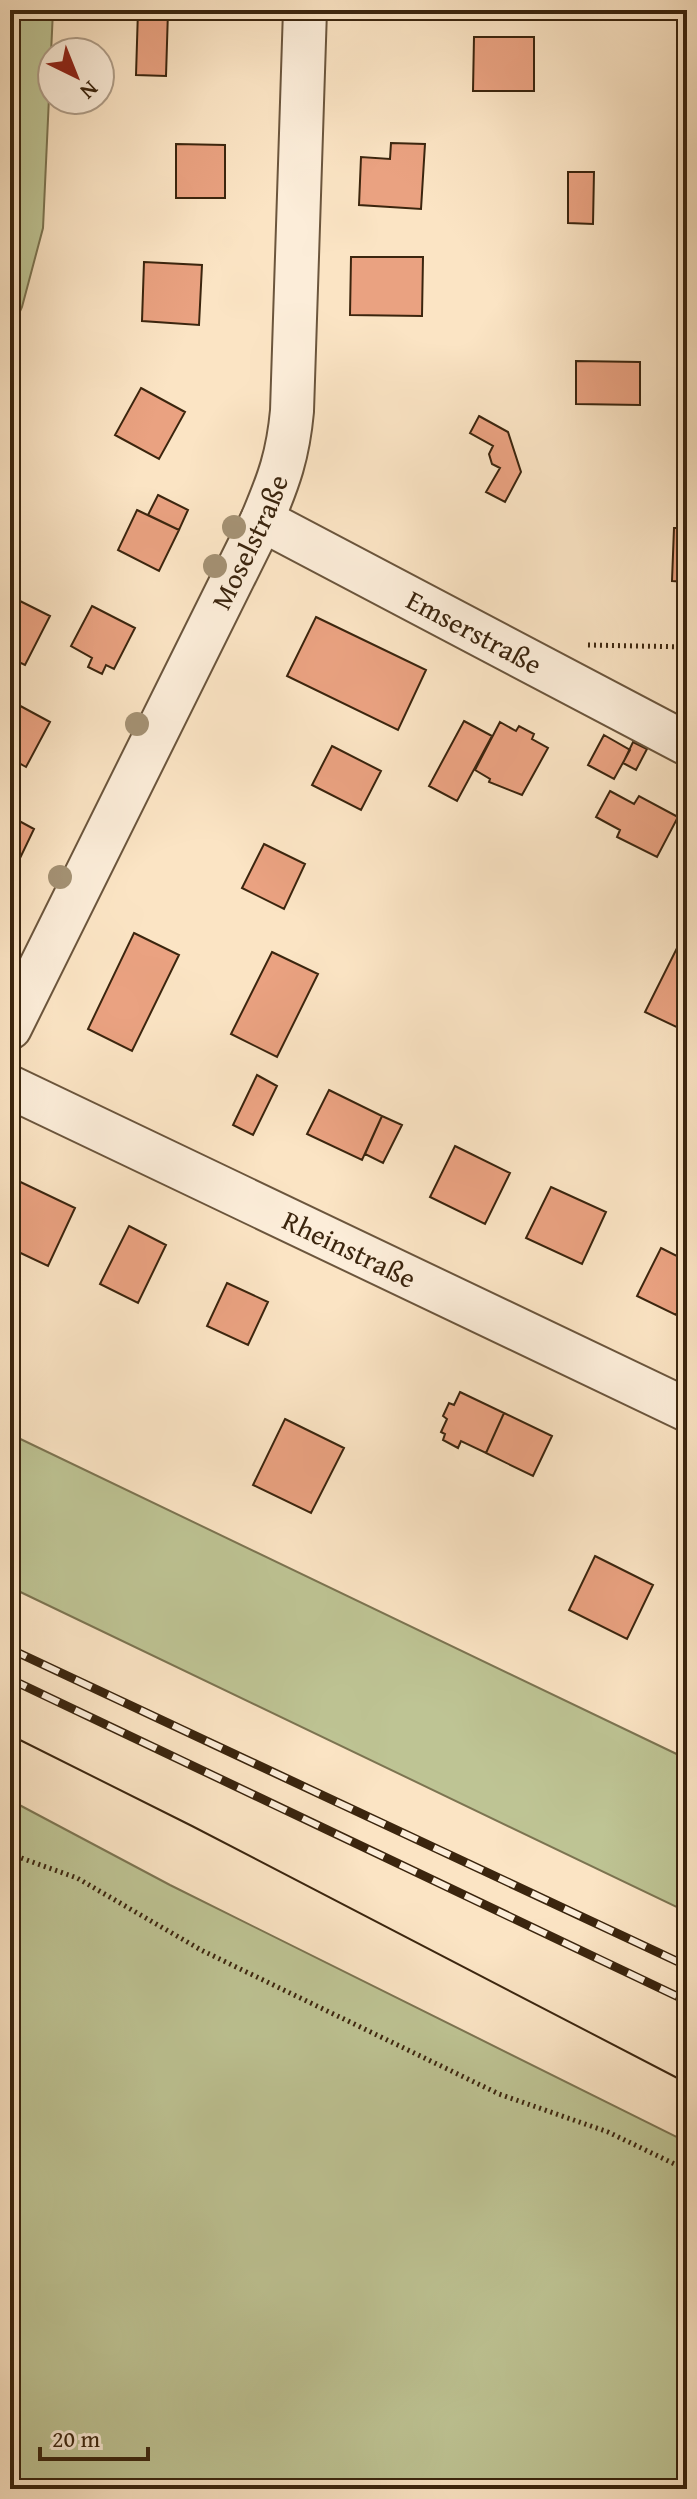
<svg xmlns="http://www.w3.org/2000/svg" width="697" height="2499" font-family="'Gentium Book Plus',serif">
<style>
.green{fill:#bec494;stroke:#7c7451;stroke-width:2}
.building{fill:#eaa281;stroke:#3b250e;stroke-width:2}
.lines{fill:none;stroke-linecap:round;stroke-linejoin:round}
.minor-casing{stroke:#6b553c;stroke-width:46}
.path{stroke:#3b250e;stroke-width:5;stroke-dasharray:2 4;stroke-linecap:butt}
.minor{stroke:#fcedd9;stroke-width:42}
.tram{stroke:#3b250e;stroke-width:2}
.rail-casing{stroke:#3b250e;stroke-width:9}
.rail{stroke:#fcedd9;stroke-width:6;stroke-dasharray:18;stroke-linecap:butt}
.tree{fill:#a49173}
.labels{text-anchor:middle;stroke-width:8;stroke-linejoin:round;paint-order:stroke}
.street-label{font-size:28px;fill:#3b250e;stroke:#fcedd9}
</style>
<rect width="100%" height="100%" fill="#fbe4c4"/>
<filter id="stains"><feTurbulence type="fractalNoise" baseFrequency=".0025" numOctaves="4"/><feColorMatrix values="0 0 0 0 .2 0 0 0 0 .09 0 0 0 0 .02 0 0 0 .5 -.17"/></filter>
<radialGradient id="worn" r=".72"><stop offset=".6" stop-color="#630" stop-opacity="0"/><stop offset="1" stop-color="#630" stop-opacity=".3"/></radialGradient>
<!-- green -->
<path class="green" d="M10,10H53L43,228L22,307L10,333Z
M10,1434L687,1759V1912L10,1587Z
M10,1800L170,1885L687,2142V2489H24L10,2483Z"/>
<!-- building -->
<path class="building" d="M138,10L168,11L166,76L136,75Z
M474,37H534V91H473Z
M391,143L425,144L421,209L359,205L361,157L390,159Z
M176,144L225,145V198H176Z
M568,172H594L593,224L568,223Z
M351,257H423L422,316L350,315Z
M144,262L202,265L199,325L142,321Z
M576,361L640,362V405L576,404Z
M141,388L185,412L159,459L115,435Z
M479,416L508,432L521,472L505,502L486,492L500,468L492,464L489,454L493,446L470,433Z
M158,495L188,510L179,530L148,515Z
M137,510L179,530L159,571L118,550Z
M674,528H687V582L672,581Z
M10,596L50,616L25,665L10,658Z
M92,606L135,628L114,669L106,665L102,674L88,667L92,658L71,646Z
M316,617L426,670L398,730L287,676Z
M13,702L50,722L26,767L10,758V707Z
M464,721L492,736L457,801L429,786Z
M500,722L516,731L519,726L534,734L532,739L548,748L522,795L489,782L490,779L475,770Z
M604,735L630,750L614,779L588,765Z
M633,742L647,749L636,770L623,763Z
M332,746L381,771L361,810L312,785Z
M610,791L634,804L639,796L678,817L657,857L617,837L620,830L596,817Z
M10,816L34,829L10,879Z
M264,844L305,864L284,909L242,888Z
M134,933L179,955L132,1051L88,1029Z
M681,940L687,943V1032L645,1012Z
M272,952L318,974L277,1057L231,1034Z
M257,1075L277,1086L253,1135L233,1125Z
M329,1090L382,1116L362,1160L307,1134Z
M382,1116L402,1125L383,1163L365,1154Z
M455,1146L510,1173L485,1224L430,1197Z
M10,1177L75,1208L48,1266L10,1248Z
M551,1187L606,1212L582,1264L526,1238Z
M129,1226L166,1245L138,1303L100,1284Z
M661,1248L687,1261V1292L676,1315L637,1296Z
M227,1283L268,1302L248,1345L207,1326Z
M460,1392L504,1413L486,1453L461,1441L458,1448L443,1440L445,1434L441,1432L447,1419L443,1416L449,1403L454,1405Z
M504,1413L552,1436L533,1476L486,1453Z
M285,1419L344,1448L311,1513L253,1485Z
M595,1556L653,1585L627,1639L569,1610Z"/>
<g class="lines">
<defs>
<g id="minor">
<path id="s1" d="M262,520L687,744"/>
<path id="s2" d="M10,1028L262,520C279,480 288,455 292,411L305,10"/>
<path id="s3" d="M10,1087L687,1410"/>
</g>
</defs>
<!-- minor casing -->
<use href="#minor" class="minor-casing"/>
<!-- path -->
<path class="path" d="M588,645L687,647
M10,1854L77,1878L201,1950L499,2094L608,2132L687,2170"/>
<!-- minor -->
<use href="#minor" class="minor"/>
<!-- tram -->
<path class="tram" d="M10,1735L192,1826L687,2083"/>
<defs>
<path id="rail" d="M10,1649L687,1966
M10,1679L687,2001"/>
</defs>
<!-- rail casing -->
<use href="#rail" class="rail-casing"/>
<!-- rail -->
<use href="#rail" class="rail"/>
</g>
<!-- trees -->
<g class="tree">
<circle cx="234" cy="527" r="12"/>
<circle cx="215" cy="566" r="12"/>
<circle cx="137" cy="724" r="12"/>
<circle cx="60" cy="877" r="12"/>
</g>
<g class="labels">
<!-- street labels -->
<g class="street-label">
<text dy="10" stroke="none"><textPath href="#s2" startOffset="542">Moselstraße</textPath></text>
<text dy="10" stroke="none"><textPath href="#s1" startOffset="240">Emserstraße</textPath></text>
<text dy="10" stroke="none"><textPath href="#s3" startOffset="376">Rheinstraße</textPath></text>
</g>
</g>
<!-- margin -->
<rect width="697" height="2499" fill="none" stroke="#fbe4c4" stroke-width="40"/>
<rect x="12" y="12" width="673" height="2475" fill="none" stroke="#3b250e" stroke-width="4"/>
<rect x="20" y="20" width="657" height="2459" fill="none" stroke="#3b250e" stroke-width="2"/>
<!-- north arrow -->
<g transform="translate(76 76) rotate(137)"><circle r="38" fill="#fcedd9" stroke="#af9d88" stroke-width="2"/>
<path d="M0-6L14 30L0 20L-14 30Z" fill="#8f2418"/>
<text y="-12" font-size="22" font-weight="bold" text-anchor="middle" fill="#3b250e">N</text>
</g>
<!-- scale -->
<path d="M40 2447v12h108v-12" fill="none" stroke="#3b250e" stroke-width="4"/>
<text x="52" y="2447" font-size="24" fill="#3b250e" stroke="#fcedd9" stroke-width="6" paint-order="stroke">20 m</text>
<rect width="100%" height="100%" filter="url(#stains)"/>
<rect width="100%" height="100%" fill="url(#worn)"/>
</svg>
